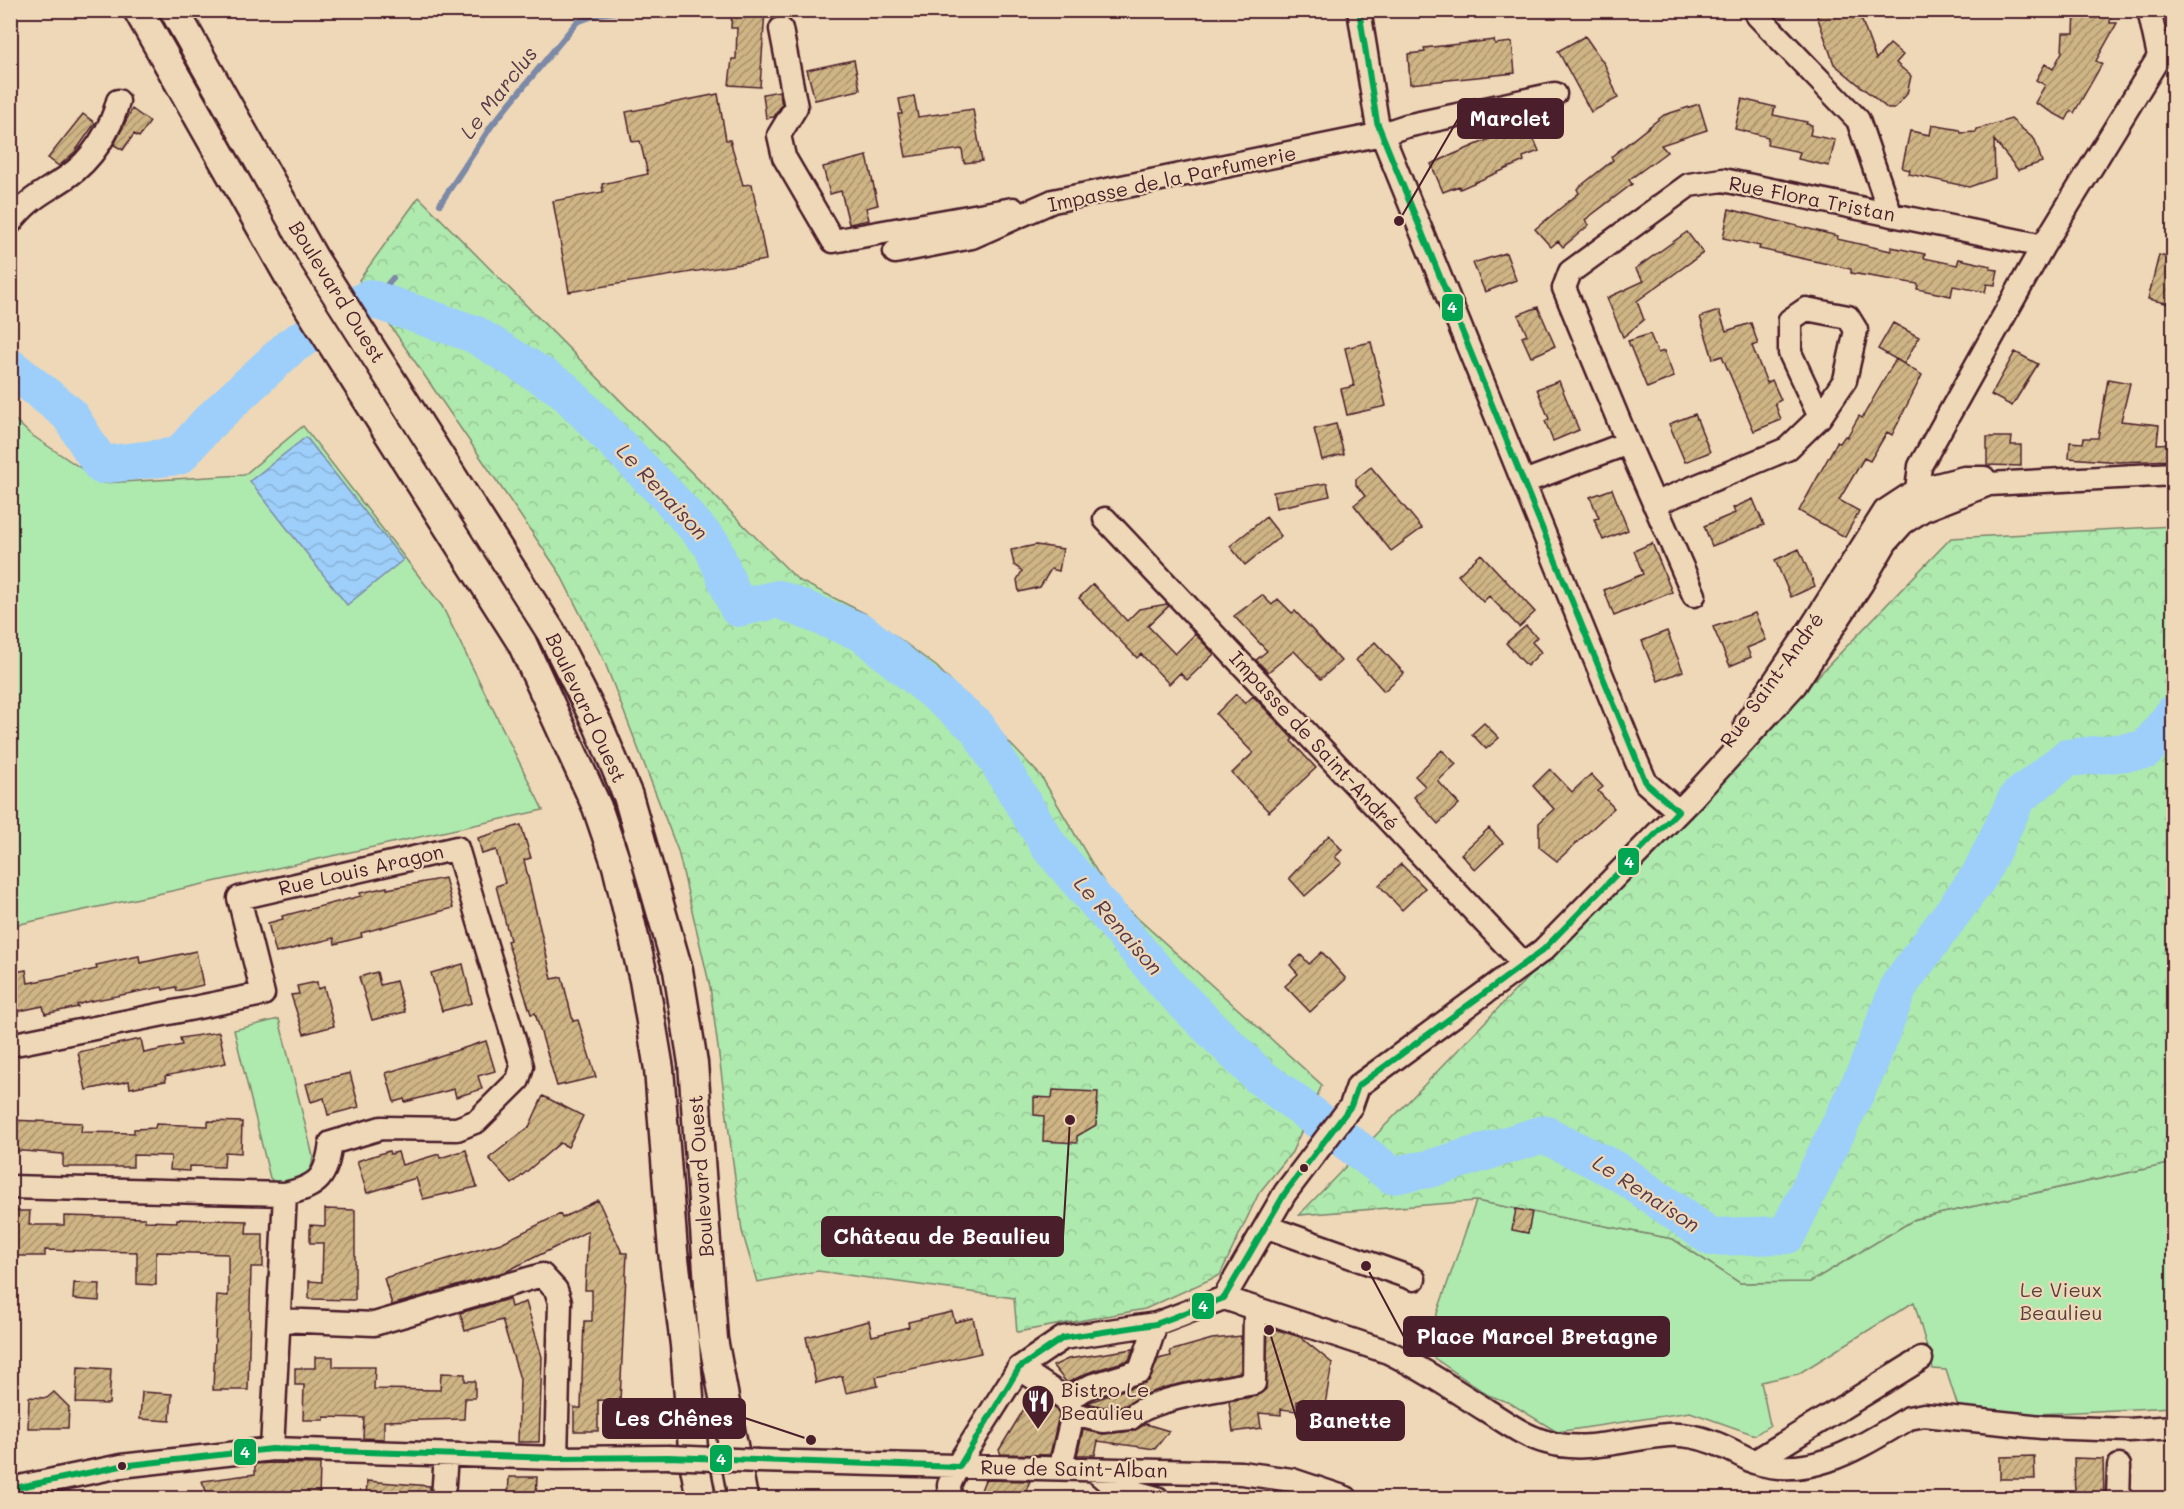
<svg xmlns="http://www.w3.org/2000/svg" width="2184" height="1509" font-family="Mali,sans-serif">
<style>
.green{fill:#aee9ae;stroke:#7c846c;stroke-width:1.5}
.park{fill:url(#park-crowns);stroke:#7c846c;stroke-width:1.5}
.water{fill:url(#water-waves);stroke:#7c89a7;stroke-width:1.5}
.lines{fill:none;stroke-linecap:round;stroke-linejoin:round}
.stream{stroke:#7c89a7;stroke-width:6}
.river{stroke:#9dcffa;stroke-width:38}
.building{fill:url(#building-hatch);stroke:#4a1f2b;stroke-width:1.5}
.minor-casing{stroke:#4a1f2b;stroke-width:27}
.major-casing{stroke:#4a1f2b;stroke-width:33}
.minor{stroke:#efd8b7;stroke-width:22}
.major{stroke:#efd8b7;stroke-width:28}
.minor-bridge-casing{stroke:#4a1f2b;stroke-width:27;stroke-linecap:butt}
.minor-bridge{stroke:#efd8b7;stroke-width:22}
.bus-1-casing{stroke:#efd8b7;stroke-width:10}
.bus-1{stroke:#00a651;stroke-width:6}
.bus-dot{fill:#4a1f2b;stroke:#efd8b7;stroke-width:2}
.labels{text-anchor:middle;stroke-width:4.5;stroke-linejoin:round;paint-order:stroke}
.street-label{font-size:20px;fill:#4a1f2b;stroke:#efd8b7}
.park-label{font-size:20px;fill:#593d3f;stroke:#efd8b7}
.poi-label{font-size:20px;fill:#4a1f2b;stroke:#efd8b7;text-anchor:start}
.water-label{font-size:21px;font-style:italic;fill:#56394a;stroke:#efd8b7}
.leader{fill:none;stroke:#4a1f2b;stroke-width:2}
.callout-dot{fill:#4a1f2b;stroke:#efd8b7;stroke-width:2}
.callout{fill:#4a1f2b;stroke:#4a1f2b;stroke-width:2}
.callout-label{font-size:21px;text-anchor:middle;font-weight:bold;fill:#fff}
.line-badge{stroke:#efd8b7;stroke-width:2}
.badge-label{font-size:16px;text-anchor:middle;font-weight:bold;fill:#fff}
</style>
<defs>
<pattern id="park-crowns" width="20" height="18" patternUnits="userSpaceOnUse" patternTransform="scale(1.5)"><rect width="20" height="18" fill="#aee9ae"/><path d="M2 6a3 3 0 1 1 6 0M12 15a3 3 0 1 1 6 0" fill="none" stroke="#97c796"/></pattern>
<pattern id="water-waves" width="16" height="10" patternUnits="userSpaceOnUse" patternTransform="scale(1.5)"><rect width="16" height="10" fill="#9dcffa"/><path d="M0 5q4-4 8 0t8 0" fill="none" stroke="#89b1d6"/></pattern>
<pattern id="building-hatch" width="6" height="6" patternUnits="userSpaceOnUse" patternTransform="scale(1.5)"><rect width="6" height="6" fill="#cfb585"/><path d="M-1 1l2-2M0 6l6-6M5 7l2-2" fill="none" stroke="#aa936d"/></pattern>
</defs>
<rect width="100%" height="100%" fill="#efd8b7"/>
<filter id="ink" filterUnits="userSpaceOnUse"><feTurbulence type="fractalNoise" baseFrequency=".0167" numOctaves="2"/><feDisplacementMap in="SourceGraphic" scale="12" xChannelSelector="R" yChannelSelector="G"/><feConvolveMatrix kernelMatrix="1 2 1 2 8 2 1 2 1" color-interpolation-filters="sRGB"/></filter>
<g filter="url(#ink)">
<!-- green -->
<path class="green" d="M10,415L30,434L103,483L244,475L303,426L442,606L543,810L11,926Z
M279,1019L313,1156C311,1182 300,1180 278,1185L270,1178L234,1030Z
M2173,1163V1407L2038,1414L1959,1410L1946,1370L1933,1369L1914,1302L1798,1374L1761,1382L1770,1425L1755,1435L1690,1412L1557,1432L1510,1403L1488,1395L1424,1351L1476,1201L1673,1239L1740,1283L1810,1282L1915,1219Z"/>
<!-- park -->
<path class="park" d="M419,197L798,580L866,614L937,667L1041,776L1097,872L1113,896L1322,1085L1292,1152L1259,1193L1220,1275L1145,1309L1017,1332L1014,1298L818,1271L757,1282L742,1231L710,987L678,851L605,663L559,572L359,280Z
M2173,526V1163L1915,1219L1810,1282L1740,1283L1673,1239L1476,1201L1299,1215L1951,538Z"/>
<!-- water -->
<path class="water" d="M306,437L403,560L347,605L250,481Z"/>
<g class="lines">
<!-- stream -->
<path class="stream" d="M440,204L492,125L577,22L599,14L631,10
M393,278L387,285L397,307"/>
<!-- river -->
<path class="river" d="M10,367L69,414L101,465L179,456L208,423L291,346L369,298L474,334L563,389L668,496L712,545L738,608L778,599L863,633L977,727L1049,846L1172,990L1259,1076L1392,1175L1429,1169L1544,1134L1619,1172L1711,1237L1787,1235L1867,1069L1900,984L1980,875L2017,798L2067,758L2146,750L2174,713"/>
</g>
<!-- building -->
<path class="building" d="M732,10H765L760,87L729,85L732,59H736L737,28H731Z
M1815,10H1858L1876,59L1890,44L1903,55L1896,63L1911,76L1907,94L1894,109H1888L1834,64Z
M2075,10H2111L2110,23H2117L2096,61L2102,64L2074,113L2071,111L2066,120L2035,103L2045,85L2036,80L2045,64L2053,69L2062,52L2063,33H2074Z
M1585,36L1605,65L1618,98L1591,112L1558,51Z
M1494,40L1495,44L1512,42L1515,73L1410,84L1408,54L1425,52L1424,48Z
M854,60L860,90L815,100L807,70Z
M779,91L782,104L774,117L766,118L763,94Z
M718,94L726,140H730L743,185L752,184L766,260L569,292L553,201L603,192L602,184L648,174L640,141L632,142L626,112Z
M914,96L918,117L973,109L982,161L964,163L962,149L906,157L898,114H902L899,99Z
M1742,99L1775,107L1773,115L1807,122L1806,124L1812,125L1810,135L1835,140L1829,166L1798,159L1800,152L1767,145L1768,137L1735,129Z
M1699,104L1707,130L1661,145L1667,152L1629,180L1632,184L1585,220L1589,225L1563,247L1558,241L1551,247L1535,229L1579,193L1577,189L1613,160L1611,157L1664,115Z
M132,109L150,122L139,137L134,134L123,150L114,145Z
M83,114L95,123L75,152L59,166L48,158Z
M2011,119L2035,140L2042,162L2018,170L1994,140L1995,178L1969,187L1909,174L1910,170L1902,168L1910,131L1930,135L1932,125L1960,130L1961,133L1976,132L1977,129Z
M1527,123L1539,151L1523,157L1524,161L1460,189L1459,186L1443,192L1431,164Z
M867,156L878,205L866,208L869,220L849,224L841,191L830,194L823,167Z
M1729,209L1838,236L1837,239L1891,251V247L1925,254L1924,258L1957,265L1959,259L1991,266L1990,269L1998,270L1995,285L1987,284L1985,292L1953,286L1951,296L1917,289L1918,284L1851,273V269L1759,249L1760,246L1723,238Z
M1687,232L1703,253L1637,301L1644,320L1623,337L1607,298L1644,281L1635,269Z
M1506,253L1516,280L1485,292L1473,263Z
M2159,255L2174,259V289L2170,304L2148,299Z
M1538,307L1555,346L1531,357L1522,337L1527,335L1518,315Z
M1719,311L1726,331L1751,323L1758,344L1752,346L1767,383L1772,380L1781,400L1775,403L1781,420L1754,431L1722,356L1713,359L1700,317Z
M1893,323L1919,337L1904,364L1878,349Z
M1650,334L1658,353L1664,351L1674,377L1647,388L1628,341Z
M1371,342L1386,406L1347,415L1341,389L1354,386L1345,348Z
M2015,352L2038,364L2012,406L1991,395Z
M1896,359L1922,375L1892,435L1887,432L1870,461L1864,458L1839,500L1859,511L1845,537L1799,511L1837,442L1840,443L1845,436L1847,437L1859,416L1862,418Z
M2108,379L2130,383L2121,421L2159,425L2157,444L2174,443V460L2119,462L2069,458L2070,442L2083,443L2084,438H2098Z
M1559,381L1579,430L1553,441L1545,421L1549,419L1537,389Z
M1695,414L1710,452L1685,462L1669,424Z
M1336,424L1344,454L1322,460L1314,429Z
M1987,437H2012L2011,445H2021V466L1987,465Z
M1371,467L1422,528L1391,551L1354,505L1365,496L1356,485V479Z
M1327,483L1330,496L1276,508L1273,492Z
M1612,489L1628,530L1603,540L1594,519L1599,518L1590,497Z
M1753,499L1764,525L1712,546L1704,526L1735,513L1733,508Z
M1266,517L1281,536L1245,565L1230,546Z
M1652,543L1672,592L1614,616L1604,590L1643,574L1634,551Z
M1036,545L1063,549L1059,571L1051,569L1040,587L1019,592L1017,580L1022,571L1014,565L1011,550Z
M1799,549L1815,586L1791,597L1775,560Z
M1481,554L1535,612L1519,627L1489,596L1483,602L1458,575Z
M1093,584L1127,621L1139,609L1167,604L1169,606L1148,626L1175,654L1195,634L1214,654L1187,680L1180,673L1169,684L1141,654L1137,658L1079,598Z
M1262,595L1272,605L1278,599L1292,613L1295,611L1341,661L1321,679L1294,651L1268,672L1256,660L1267,651L1234,616Z
M1755,613L1766,640L1747,648L1751,657L1730,666L1713,627Z
M1526,626L1537,637L1532,642L1541,652L1527,666L1506,643Z
M1667,631L1683,671L1658,681L1642,641Z
M1375,642L1404,673L1384,691L1356,660Z
M1236,694L1245,704L1253,696L1293,739L1291,741L1316,768L1269,812L1232,773L1253,753L1216,714Z
M1484,723L1499,738L1486,749L1472,734Z
M1442,750L1456,764L1438,781L1459,804L1438,824L1414,797L1425,786L1415,776Z
M1550,769L1572,792L1591,774L1603,787L1598,791L1614,808L1557,861L1539,847V823L1554,809L1533,786Z
M521,825L531,858L524,860L552,979L562,977L573,1021L578,1020L596,1077L557,1086L535,1013L531,1014L507,941L510,940L496,886L505,883L496,850L482,854L478,838Z
M1489,828L1503,843L1475,870L1461,854Z
M1329,835L1342,850L1335,857L1342,863L1305,896L1289,878Z
M1401,864L1425,888L1402,910L1379,885Z
M445,878L453,908L361,933L362,937L335,944L334,938L276,953L268,923L283,919L282,916L361,896L360,893L387,887V889Z
M196,951L203,985L177,991L176,987L163,990L162,987L86,1002L77,1005L78,1007L45,1014L43,1006L10,1013V973L26,970L28,983L97,969L96,965L139,956L140,963Z
M1322,952L1346,979L1310,1012L1285,986L1298,974L1290,965L1301,955L1309,964Z
M463,964L472,1003L442,1011L431,973Z
M377,972L380,985L396,981L405,1012L372,1020L359,977Z
M317,982L318,989L324,987L334,1026L304,1034L291,995L299,994L297,986Z
M219,1032L226,1063L165,1076L166,1081L130,1088L129,1081L86,1090L78,1052L141,1039L144,1053L182,1045L180,1038Z
M486,1041L495,1071L478,1076L482,1089L456,1097L454,1089L405,1102L404,1099L394,1102L386,1073Z
M350,1073L359,1107L328,1115L324,1098L311,1102L306,1084Z
M1053,1090L1098,1092L1096,1125L1077,1136V1143L1043,1141L1044,1116L1034,1115V1097L1052,1098Z
M543,1096L583,1116L568,1147L560,1143L512,1184L489,1158L529,1127Z
M10,1120L82,1123L81,1132L134,1133V1129L155,1128L156,1124L208,1126V1121L242,1122L241,1153L225,1152L224,1167L189,1166V1171L170,1170L171,1156L133,1155V1167H63V1154L10,1150Z
M466,1150L477,1187L423,1199L416,1178L367,1193L357,1161L389,1151L390,1154L398,1152L402,1165L439,1154L440,1158Z
M598,1200L622,1253H627L620,1401L598,1400V1431H574V1408H581L584,1321H592V1290H585L588,1231L507,1271L392,1305L384,1278L501,1243L560,1214L562,1218Z
M325,1209L355,1210V1300L309,1299V1281L322,1282L323,1243H310V1225L325,1226Z
M1516,1209L1532,1212L1528,1233L1512,1230Z
M12,1211H30L29,1225H64V1216L145,1218V1221L177,1222V1219L247,1221L246,1234H263V1267H251L248,1390H213L217,1295L228,1296V1254L156,1252V1285L137,1284V1252L45,1250V1256H11Z
M74,1283L100,1284L99,1301L73,1299Z
M509,1299L511,1307L526,1302L542,1357L539,1442H518L520,1379L502,1320L465,1331L460,1313Z
M952,1312L955,1322L973,1318L981,1353L876,1377L878,1386L846,1393L842,1376L816,1383L806,1337L869,1321L872,1336L909,1327L908,1322Z
M1268,1327L1300,1337L1332,1363L1325,1405L1297,1401V1411L1281,1409V1415L1259,1413L1261,1428L1233,1432L1229,1401L1257,1396L1266,1389Z
M1241,1336V1372L1166,1387L1126,1405L1104,1407L1087,1403L1149,1381L1158,1359L1171,1356L1170,1351L1212,1339Z
M1133,1349L1129,1360L1087,1373L1067,1383L1053,1366L1068,1359Z
M315,1357H333V1367H375L374,1389L440,1390L441,1373L465,1374V1381H475V1398H465L464,1419L384,1421V1439L363,1438L364,1418L324,1417V1420H303L304,1385H295V1368H315Z
M78,1367L111,1369L109,1404L76,1403Z
M54,1392L69,1407L68,1428H28L29,1397L47,1398Z
M142,1392L172,1394L170,1421L140,1419Z
M1027,1404L1055,1408L1059,1415L1050,1455L1001,1454L999,1450Z
M1146,1424L1169,1431L1155,1449L1098,1441L1095,1455H1077L1083,1430L1104,1434L1133,1431Z
M2034,1456L2035,1479H2000V1457Z
M2074,1458L2103,1459L2104,1498H2075Z
M273,1463L320,1464L319,1498H209L202,1481L255,1474V1464Z
M509,1477H537L536,1498H508Z
M985,1480L1030,1481L1023,1498H978Z
M367,1481L430,1486V1498H366Z"/>
<g class="lines">
<defs>
<path id="minor" d="M1359,10L1377,122L1636,760L1646,783L1678,811
M2149,10L2159,56
M1757,15L1858,120L1890,213
M781,29L796,107L779,135L784,157L833,241L1013,209
M10,223C30,197 42,194 67,177C92,160 111,130 118,101
M2043,246L2167,44
M895,252L972,237L1053,201L1382,134L1406,126L1555,94
M1628,443L1694,595
M1524,482L1628,443L1564,288L1570,272L1689,185L1723,180L2043,246L1920,466L1917,490L1923,510
M1654,504L1787,449L1820,417L1845,380L1856,330L1848,317L1806,309L1790,320V353L1820,417
M1105,519L1523,963
M1746,723L1812,626L1885,511L1917,490L1964,478H1984
M10,1045L263,994L239,898L457,848L522,1066L518,1080L477,1121L457,1129L381,1128L331,1143C326,1178 319,1186 285,1194
M10,1187L285,1194L272,1449
M1267,1227L1414,1279
M1224,1298L1388,1352C1422,1368 1454,1390 1486,1410C1505,1422 1524,1436 1546,1442C1587,1454 1627,1438 1668,1435C1700,1433 1726,1447 1754,1462L1921,1359
M279,1320L374,1324L542,1275L556,1290L560,1302L556,1458
M1019,1368L1066,1399L1091,1386L1140,1371L1156,1324
M1066,1399L1073,1414L1103,1421L1131,1418C1149,1398 1225,1389 1254,1383L1255,1308
M1063,1457L1073,1414
M758,1461L1241,1473L1292,1480L1346,1498
M1754,1462C1811,1481 1861,1446 1909,1418L1924,1415L2042,1427L2129,1430L2174,1427
M1094,1470L1113,1486L1157,1498
M10,1489L121,1466L272,1449L556,1458L668,1457
M443,1498L446,1455
M950,1498L949,1485L962,1458L1019,1368L1063,1338L1156,1324L1224,1298L1285,1193L1351,1106L1358,1086L1543,950L1692,798L1795,685L1862,583L1886,542L1903,523L1923,510L1989,484L2174,474
M2118,1498L2119,1466"/>
<path id="major" d="M138,10L289,276L522,643L597,807L617,866L644,980L659,1069L673,1251L685,1345L694,1462L701,1498
M174,10L314,259L551,632L598,725L628,796L678,970L693,1063L713,1339L743,1498"/>
</defs>
<!-- minor casing -->
<use href="#minor" class="minor-casing"/>
<!-- major casing -->
<use href="#major" class="major-casing"/>
<!-- minor -->
<use href="#minor" class="minor"/>
<!-- major -->
<use href="#major" class="major"/>
<defs>
<path id="minor-bridge" d="M668,1457L758,1461"/>
</defs>
<!-- minor-bridge casing -->
<use href="#minor-bridge" class="minor-bridge-casing"/>
<!-- minor-bridge -->
<use href="#minor-bridge" class="minor-bridge"/>
<defs>
<path id="bus-1" d="M959,1467L1019,1368L1063,1338L1156,1324L1224,1298L1285,1193L1351,1106L1358,1086L1543,950L1678,811L1646,783L1377,122L1359,10
M10,1489L121,1466L272,1449L556,1458L668,1457L959,1467"/>
</defs>
<!-- bus-1 casing -->
<use href="#bus-1" class="bus-1-casing"/>
<!-- bus-1 -->
<use href="#bus-1" class="bus-1"/>
</g>
</g>
<!-- icons -->
<defs>
<symbol id="restaurant-pin" viewBox="-11 -11 22 30"><path d="M0 17L-7.5 6A9.5 9.5 0 1 1 7.5 6Z" fill="#4a1f2b" stroke="#efd8b7"/><path d="M-5-6h1v4h1v-4h1v4h1v-4h1v5L-1.5 .5V6h-2V.5L-5-1ZM5-6V6H3V1.5H1.5Q1.5-4 5-6Z" fill="#fff"/></symbol>
</defs>
<g fill-rule="evenodd">
<use href="#restaurant-pin" x="1019" y="1382" width="38" height="52"/>
</g>
<!-- markers -->
<g class="bus-dot">
<circle cx="1304" cy="1168" r="5"/>
<circle cx="122" cy="1466" r="5"/>
</g>
<g class="labels">
<!-- street labels -->
<g class="street-label">
<text transform="translate(1172 179) rotate(-12)" y="7">Impasse de la Parfumerie</text>
<text transform="translate(1812 199) rotate(11)" y="7">Rue Flora Tristan</text>
<text transform="translate(337 292) rotate(58)" y="7">Boulevard Ouest</text>
<text transform="translate(1772 680) rotate(-54)" y="7">Rue Saint-André</text>
<text transform="translate(586 708) rotate(65)" y="7">Boulevard Ouest</text>
<text transform="translate(1314 741) rotate(47)" y="7">Impasse de Saint-André</text>
<text transform="translate(361 870) rotate(-13)" y="7">Rue Louis Aragon</text>
<text transform="translate(701 1176) rotate(-94)" y="7">Boulevard Ouest</text>
<text transform="translate(1074 1469) rotate(1)" y="7">Rue de Saint-Alban</text>
</g>
<!-- park labels -->
<g class="park-label">
<text x="2061" y="1297">Le Vieux<tspan x="2061" dy="23">Beaulieu</tspan></text>
</g>
<!-- poi labels -->
<g class="poi-label">
<text x="1061" y="1397">Bistro Le<tspan x="1061" dy="23">Beaulieu</tspan></text>
</g>
<!-- water labels -->
<g class="water-label">
<text transform="translate(499 93) rotate(-52)" y="7">Le Marclus</text>
<text transform="translate(662 492) rotate(47)" y="7">Le Renaison</text>
<text transform="translate(1118 926) rotate(49)" y="7">Le Renaison</text>
<text transform="translate(1646 1194) rotate(33)" y="7">Le Renaison</text>
</g>
</g>
<!-- callouts -->
<path class="leader" d="M1399 221L1458 119M1070 1120L1063 1237M1366 1266L1404 1337M811 1440L745 1418M1269 1330L1297 1420"/>
<g class="callout-dot">
<circle cx="1399" cy="221" r="6"/>
<circle cx="1070" cy="1120" r="6"/>
<circle cx="1366" cy="1266" r="6"/>
<circle cx="811" cy="1440" r="6"/>
<circle cx="1269" cy="1330" r="6"/>
</g>
<g class="callout">
<rect x="1458" y="99" width="105" height="39" rx="6"/>
<rect x="822" y="1217" width="241" height="39" rx="6"/>
<rect x="1404" y="1317" width="265" height="39" rx="6"/>
<rect x="603" y="1399" width="142" height="39" rx="6"/>
<rect x="1297" y="1401" width="107" height="39" rx="6"/>
</g>
<g class="callout-label">
<text x="1510" y="126">Marclet</text>
<text x="942" y="1244">Château de Beaulieu</text>
<text x="1537" y="1344">Place Marcel Bretagne</text>
<text x="674" y="1426">Les Chênes</text>
<text x="1350" y="1428">Banette</text>
</g>
<g class="line-badge">
<rect x="1441" y="293" width="23" height="29" rx="6" fill="#00a651"/>
<rect x="1617" y="847" width="23" height="29" rx="6" fill="#00a651"/>
<rect x="1191" y="1292" width="24" height="28" rx="6" fill="#00a651"/>
<rect x="233" y="1438" width="24" height="28" rx="6" fill="#00a651"/>
<rect x="709" y="1444" width="24" height="29" rx="6" fill="#00a651"/>
</g>
<g class="badge-label">
<text x="1452" y="313">4</text>
<text x="1629" y="868">4</text>
<text x="1203" y="1312">4</text>
<text x="245" y="1458">4</text>
<text x="721" y="1465">4</text>
</g>
<!-- margin -->
<rect width="2184" height="1509" fill="none" stroke="#efd8b7" stroke-width="36"/>
<rect x="18" y="18" width="2148" height="1473" fill="none" stroke="#4a1f2b" stroke-width="2" filter="url(#ink)"/>
</svg>
